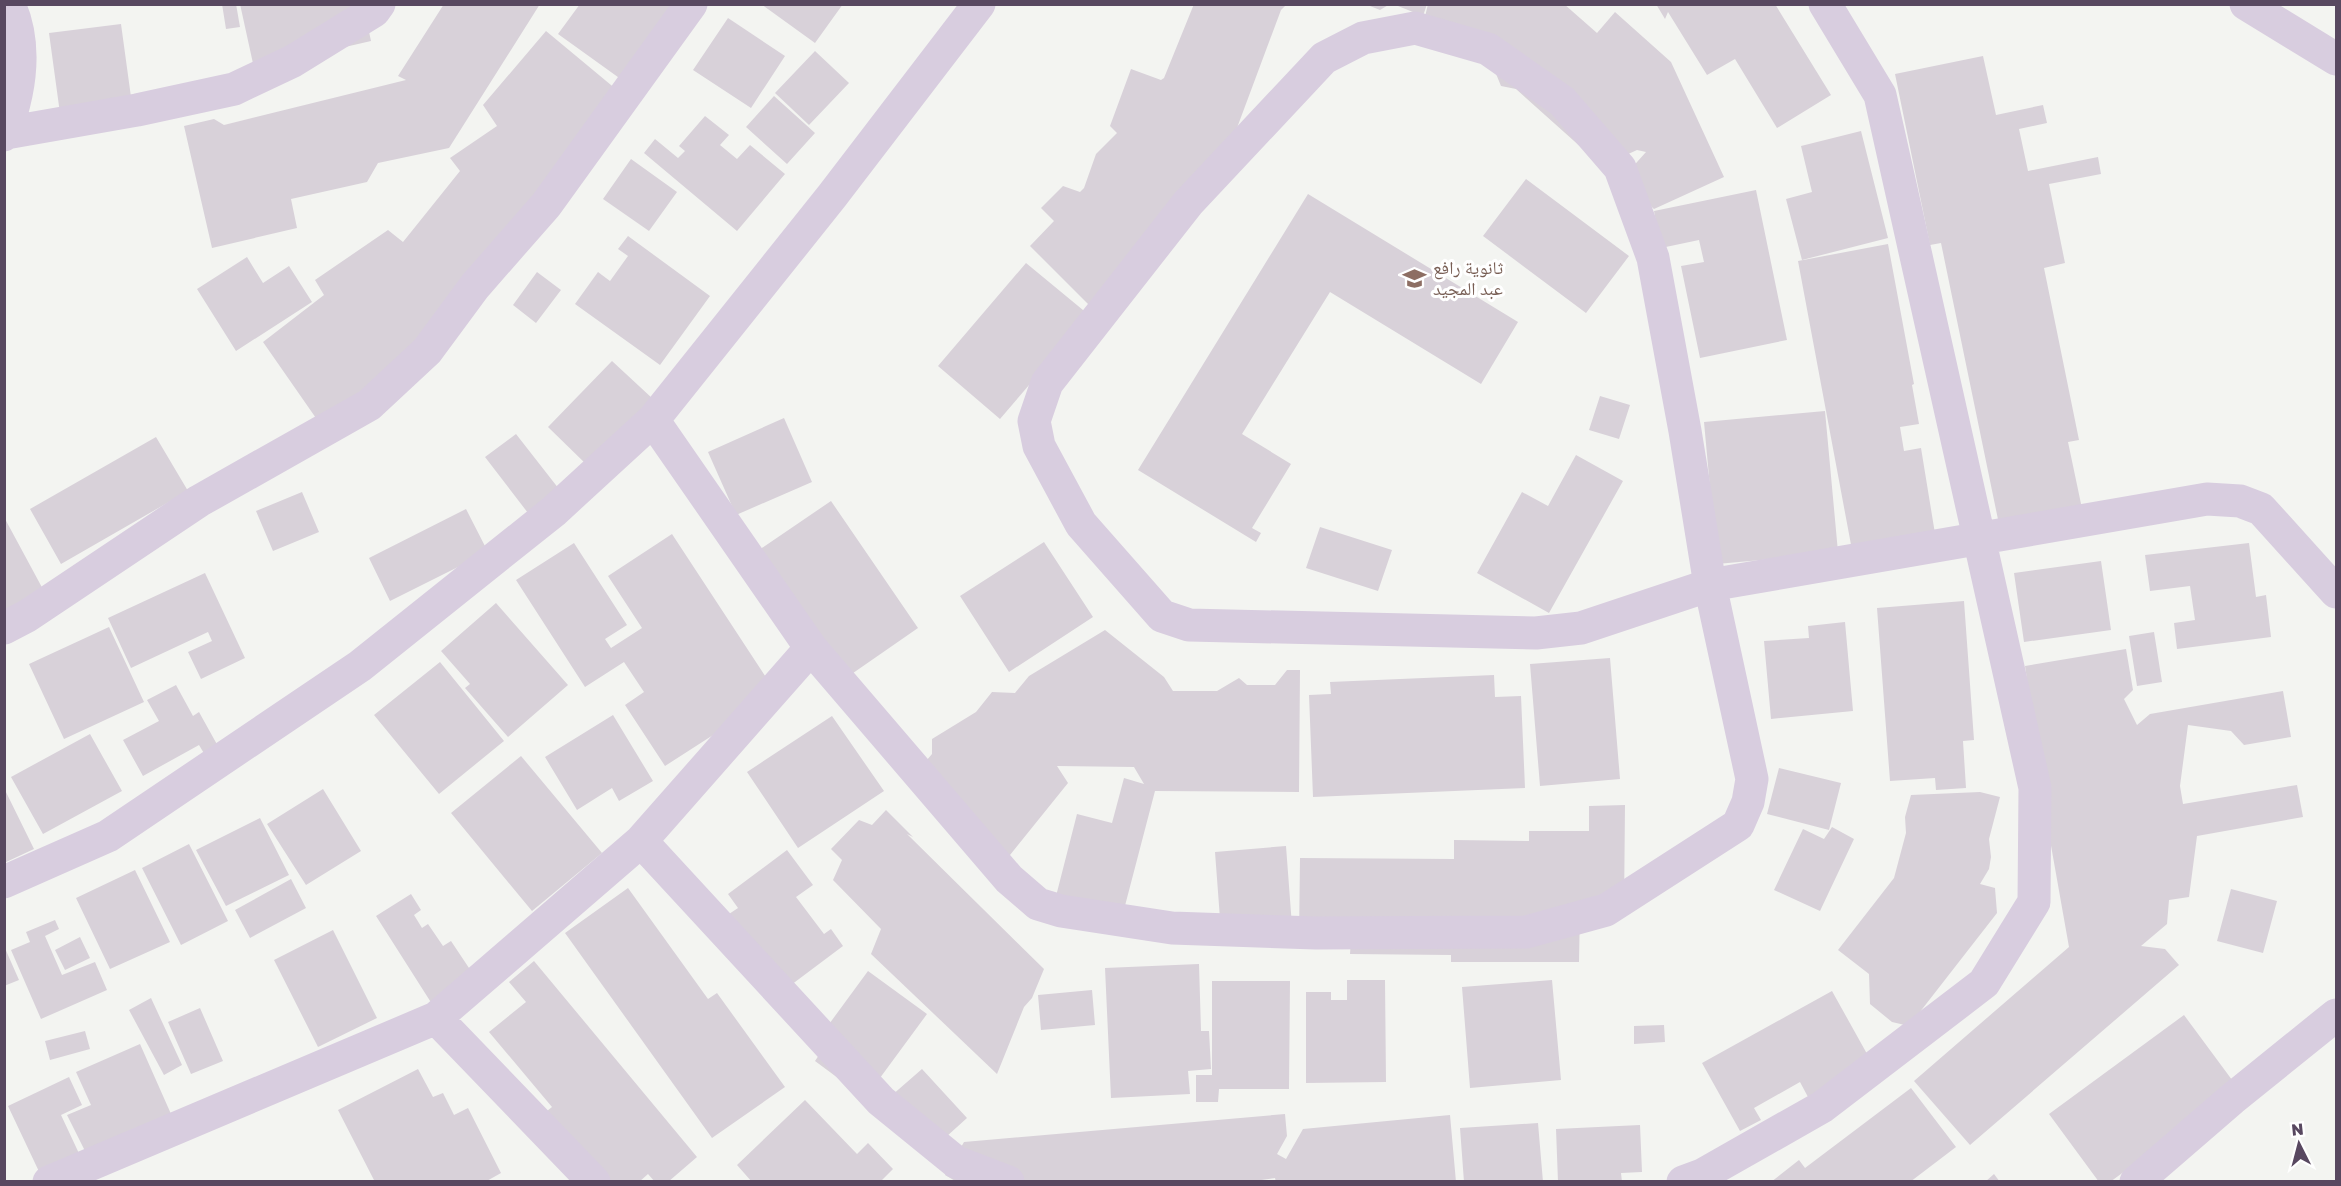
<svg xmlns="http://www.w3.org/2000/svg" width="2341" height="1186" font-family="'Golos Text','Noto Naskh Arabic',sans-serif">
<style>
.building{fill:#d8d1d9}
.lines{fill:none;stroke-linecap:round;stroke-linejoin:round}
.minor{stroke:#d8cddf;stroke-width:33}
.labels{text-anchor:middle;stroke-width:6;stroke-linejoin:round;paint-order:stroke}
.education-label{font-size:18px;fill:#785e54;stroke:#fff;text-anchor:start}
</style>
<rect width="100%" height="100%" fill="#f3f4f1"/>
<!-- building -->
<path class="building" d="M222,4H236L240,27L226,29Z
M240,4H363L371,41L254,68Z
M444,4H540L449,148L378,163L367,182L291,199L297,228L212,248L184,126L214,119L224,125L406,80L398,76Z
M580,4H670L681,13L629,85L558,34Z
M761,4H843L815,43Z
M1194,4H1287L1281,10L1228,152L1091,307L1030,246L1054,221L1041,208L1063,186L1080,192L1084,188L1096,154L1117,133L1110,126L1131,69L1161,80L1164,78Z
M1365,4H1390L1380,10Z
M1393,4H1427L1423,16Z
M1428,4H1564L1597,33L1615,12L1671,62L1724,177L1654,209L1632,189L1629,171L1646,152L1637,150L1602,166L1516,89L1501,86L1492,64L1424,21Z
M1656,4H1775L1831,95L1777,128L1735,59L1707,75L1668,12L1665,19Z
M728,18L785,56L751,108L693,70Z
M121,24L134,119L62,128L49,33Z
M546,31L623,95L387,383L318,421L263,342L324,295L315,280L388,230L403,242L460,171L450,158L497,126L483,105Z
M815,51L849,83L809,125L775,93Z
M1983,56L1996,115L2043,105L2047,123L2019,129L2028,171L2098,157L2101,174L2049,184L2065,263L2044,268L2079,440L2068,442L2084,518L2001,534L1941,243L1930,245L1895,74Z
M774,96L815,133L787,164L746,127Z
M705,116L729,135L720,145L737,159L750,145L785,174L737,231L644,153L655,139L678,158L685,151L679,146Z
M1861,131L1888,238L1802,260L1786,199L1812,192L1801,146Z
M631,159L677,192L649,231L603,199Z
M1526,179L1629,256L1586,313L1483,236Z
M1756,190L1787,340L1700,358L1681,266L1704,262L1699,240L1661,248L1654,211Z
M1308,194L1518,322L1481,384L1330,292L1242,434L1291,464L1252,528L1261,533L1256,542L1138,470Z
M628,236L710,296L660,365L575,304L598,272L610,281L628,256L618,249Z
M1888,244L1914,384L1912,385L1919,424L1900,427L1904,451L1921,448L1938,552L1806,556L1717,564L1704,422L1825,411L1838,552L1852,550L1798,261Z
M247,257L263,283L289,266L312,302L236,351L197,289Z
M1026,263L1089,315L1000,419L938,366Z
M537,272L561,290L536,323L513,305Z
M612,361L653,399L588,466L548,427Z
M1600,396L1630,405L1619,439L1589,430Z
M784,418L812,482L736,515L708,452Z
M516,434L559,489L528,513L485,457Z
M156,437L188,491L61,564L30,509Z
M1576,455L1623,481L1549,613L1477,573L1522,492L1548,506Z
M302,492L319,532L273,551L256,511Z
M831,501L918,628L843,680L756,552Z
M466,509L488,552L390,601L369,558Z
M4,517L45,593L4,614Z
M1320,527L1392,550L1378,591L1306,568Z
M672,534L777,694L665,766L625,705L644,692L624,662L585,687L516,580L574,543L627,625L605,639L611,648L642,628L608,576Z
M1044,542L1093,617L1009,672L960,596Z
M2249,543L2256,597L2266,595L2271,637L2177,649L2174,623L2195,620L2190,586L2150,591L2145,555Z
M2101,561L2111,630L2024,642L2014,573Z
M205,573L245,658L201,679L188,652L212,641L208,632L131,668L108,618Z
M1964,601L1974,740L1963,741L1966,788L1936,790L1935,778L1890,781L1877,608Z
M496,603L568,685L508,737L465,688L470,684L441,651Z
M1845,622L1853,711L1771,719L1764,641L1809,638L1808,626Z
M109,627L144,702L64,739L29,664Z
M1105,630L1164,677L1173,691H1217L1239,678L1247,685H1275L1287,670H1300L1299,792L1155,791L1121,921L1054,904L1077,814L1112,823L1124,778L1144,784L1134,767L1057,766L1068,783L1006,860L921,767L932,754V739L976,712L992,692L1015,693L1029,676Z
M2154,632L2162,682L2137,686L2129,636Z
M2126,649L2133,690L2124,699L2137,725L2150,714L2283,691L2291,737L2244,745L2231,731L2188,725L2180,786L2183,804L2297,785L2303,817L2197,836L2189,897L2169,900L2167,924L2141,946L2165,949L2179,965L1970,1145L1914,1081L2069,947L2033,744L2032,712L2025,666Z
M1610,658L1620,779L1540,786L1530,664Z
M440,662L504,741L439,794L374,715Z
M1494,675L1495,697L1521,696L1525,788L1313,797L1309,695L1331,694L1330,682Z
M176,685L193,716L199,712L219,748L205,755L199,745L143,776L123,740L159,721L147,700Z
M613,715L653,781L619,801L612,788L577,810L545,757Z
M832,716L884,791L798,848L747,772Z
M90,734L122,791L43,834L11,777Z
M521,756L602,853L532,911L451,813Z
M1779,768L1841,783L1829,830L1767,814Z
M4,788L34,849L4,863Z
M323,789L361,851L306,885L267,824Z
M1980,792L2000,797L1989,839L1991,857L1989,869L1980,884L1995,888L1997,913L1909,1026L1892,1022L1870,1004L1869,974L1838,950L1894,878L1906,833L1905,817L1911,795Z
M1625,805L1624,909H1580L1579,962H1451V955L1350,954L1351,940L1299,939L1300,858L1454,859V840L1529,841V831H1589V806Z
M886,810L913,837L907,834L1044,969L1032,998L1024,1007L997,1074L871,954L881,929L833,880L842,860L831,849L859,820L872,825Z
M260,818L289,875L226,906L196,850Z
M1832,827L1854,839L1820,911L1774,890L1803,829L1824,839Z
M189,844L228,921L181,945L142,868Z
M1286,846L1292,926L1221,932L1215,852Z
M787,850L813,885L796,897L824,934L831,929L843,946L791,985L717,922L738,908L728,894Z
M135,870L170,942L110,969L76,898Z
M291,879L306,908L250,938L235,910Z
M628,888L708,999L717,993L785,1087L712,1138L565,933Z
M2231,889L2277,901L2263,953L2217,941Z
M411,894L421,910L414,915L422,928L428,924L443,946L451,941L475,977L432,1004L376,916Z
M55,920L59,929L45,936L62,975L95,962L107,990L41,1019L11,950L30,942L26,932Z
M333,930L377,1018L318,1047L274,960Z
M80,937L90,958L65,970L55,950Z
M4,946L19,980L4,986Z
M534,961L697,1157L668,1182H655L648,1174L639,1182H607L532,1123L552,1107L489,1032L526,1002L509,982Z
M1199,964L1201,1031H1209L1211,1069L1188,1071L1190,1094L1111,1098L1105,968Z
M868,971L927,1014L877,1082L881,1110L815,1061L821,1052L813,1046Z
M1347,980H1385L1386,1082L1306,1083V992H1331V1000H1347Z
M1552,980L1561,1080L1470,1088L1462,987Z
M1212,981H1290L1289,1089H1219L1218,1102H1196V1075H1212Z
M1092,990L1095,1025L1041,1030L1038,995Z
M1832,991L1871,1061L1808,1097L1800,1082L1754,1108L1761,1120L1740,1131L1702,1063Z
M151,998L182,1065L164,1075L129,1010Z
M200,1008L223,1061L191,1074L168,1022Z
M2184,1015L2238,1088L2110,1182H2099L2049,1114Z
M1664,1025L1665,1042L1634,1044V1026Z
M85,1031L90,1049L50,1060L45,1041Z
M140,1044L175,1123L90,1161L67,1115L91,1105L76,1072Z
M418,1069L433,1097L443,1093L454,1115L468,1108L501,1173L485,1182H375L338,1110Z
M922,1069L967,1118L936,1146L891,1096Z
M69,1077L82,1105L61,1115L83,1162L43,1180L8,1106Z
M1911,1088L1956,1147L1910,1182H1771L1799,1160L1805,1168Z
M805,1100L857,1154L868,1143L893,1169L880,1182H752L737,1165Z
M1285,1114L1287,1136L1277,1154L1286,1159L1303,1129L1450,1115L1456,1182H1276L1275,1178L1247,1182H957L945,1175L964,1142Z
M1538,1123L1543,1182H1464L1460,1128Z
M1640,1125L1642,1172L1621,1173L1622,1182H1558L1556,1129Z
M1994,1174L2000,1182H1985Z"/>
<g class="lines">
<!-- minor -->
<path class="minor" d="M2246,4L2336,59
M6,133L137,110L234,89L293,61L374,11L379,4
M4,135C20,93 28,46 9,4
M653,420L811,648L1009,879L1038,904L1061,911L1172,928L1316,933L1526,932L1606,910L1738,825L1748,802L1752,779L1710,585L1685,431L1653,258L1620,168L1562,101L1488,49L1415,28L1363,38L1324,58L1188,203L1047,383L1034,421L1039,446L1081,524L1162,616L1189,625L1536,633L1581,628L1710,585L2207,499L2240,501L2261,509L2336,592
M4,628L27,616L199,501L369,405L427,351L475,286L546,205L691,4
M641,841L881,1101L956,1162L1008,1182
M4,882L108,836L360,666L554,511L653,420L832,196L979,4
M436,1018L594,1182
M49,1182L436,1018L641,841L811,648
M1683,1182L1702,1175L1822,1107L1984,983L2034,902L2035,788L1880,95L1825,4
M2136,1182L2232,1099L2336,1015"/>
</g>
<!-- icons -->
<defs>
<symbol id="school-bare" viewBox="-9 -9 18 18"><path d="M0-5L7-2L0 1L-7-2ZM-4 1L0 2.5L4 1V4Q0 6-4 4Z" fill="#8d6e63" stroke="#fff" stroke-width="2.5" paint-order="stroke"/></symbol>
</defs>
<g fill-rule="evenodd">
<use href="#school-bare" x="1398" y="262" width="33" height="33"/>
</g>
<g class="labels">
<!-- education labels -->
<g class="education-label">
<text x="1433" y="274">ثانوية رافع<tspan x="1433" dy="21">عبد المجيد</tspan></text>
</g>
</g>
<!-- border -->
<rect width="2341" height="1186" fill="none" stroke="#584860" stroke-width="12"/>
<!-- north arrow -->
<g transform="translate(2299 1144) rotate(354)" stroke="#ffffff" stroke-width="4.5" paint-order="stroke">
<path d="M0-4.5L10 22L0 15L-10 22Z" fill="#584860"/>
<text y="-9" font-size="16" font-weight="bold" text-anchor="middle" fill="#584860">N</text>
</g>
</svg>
